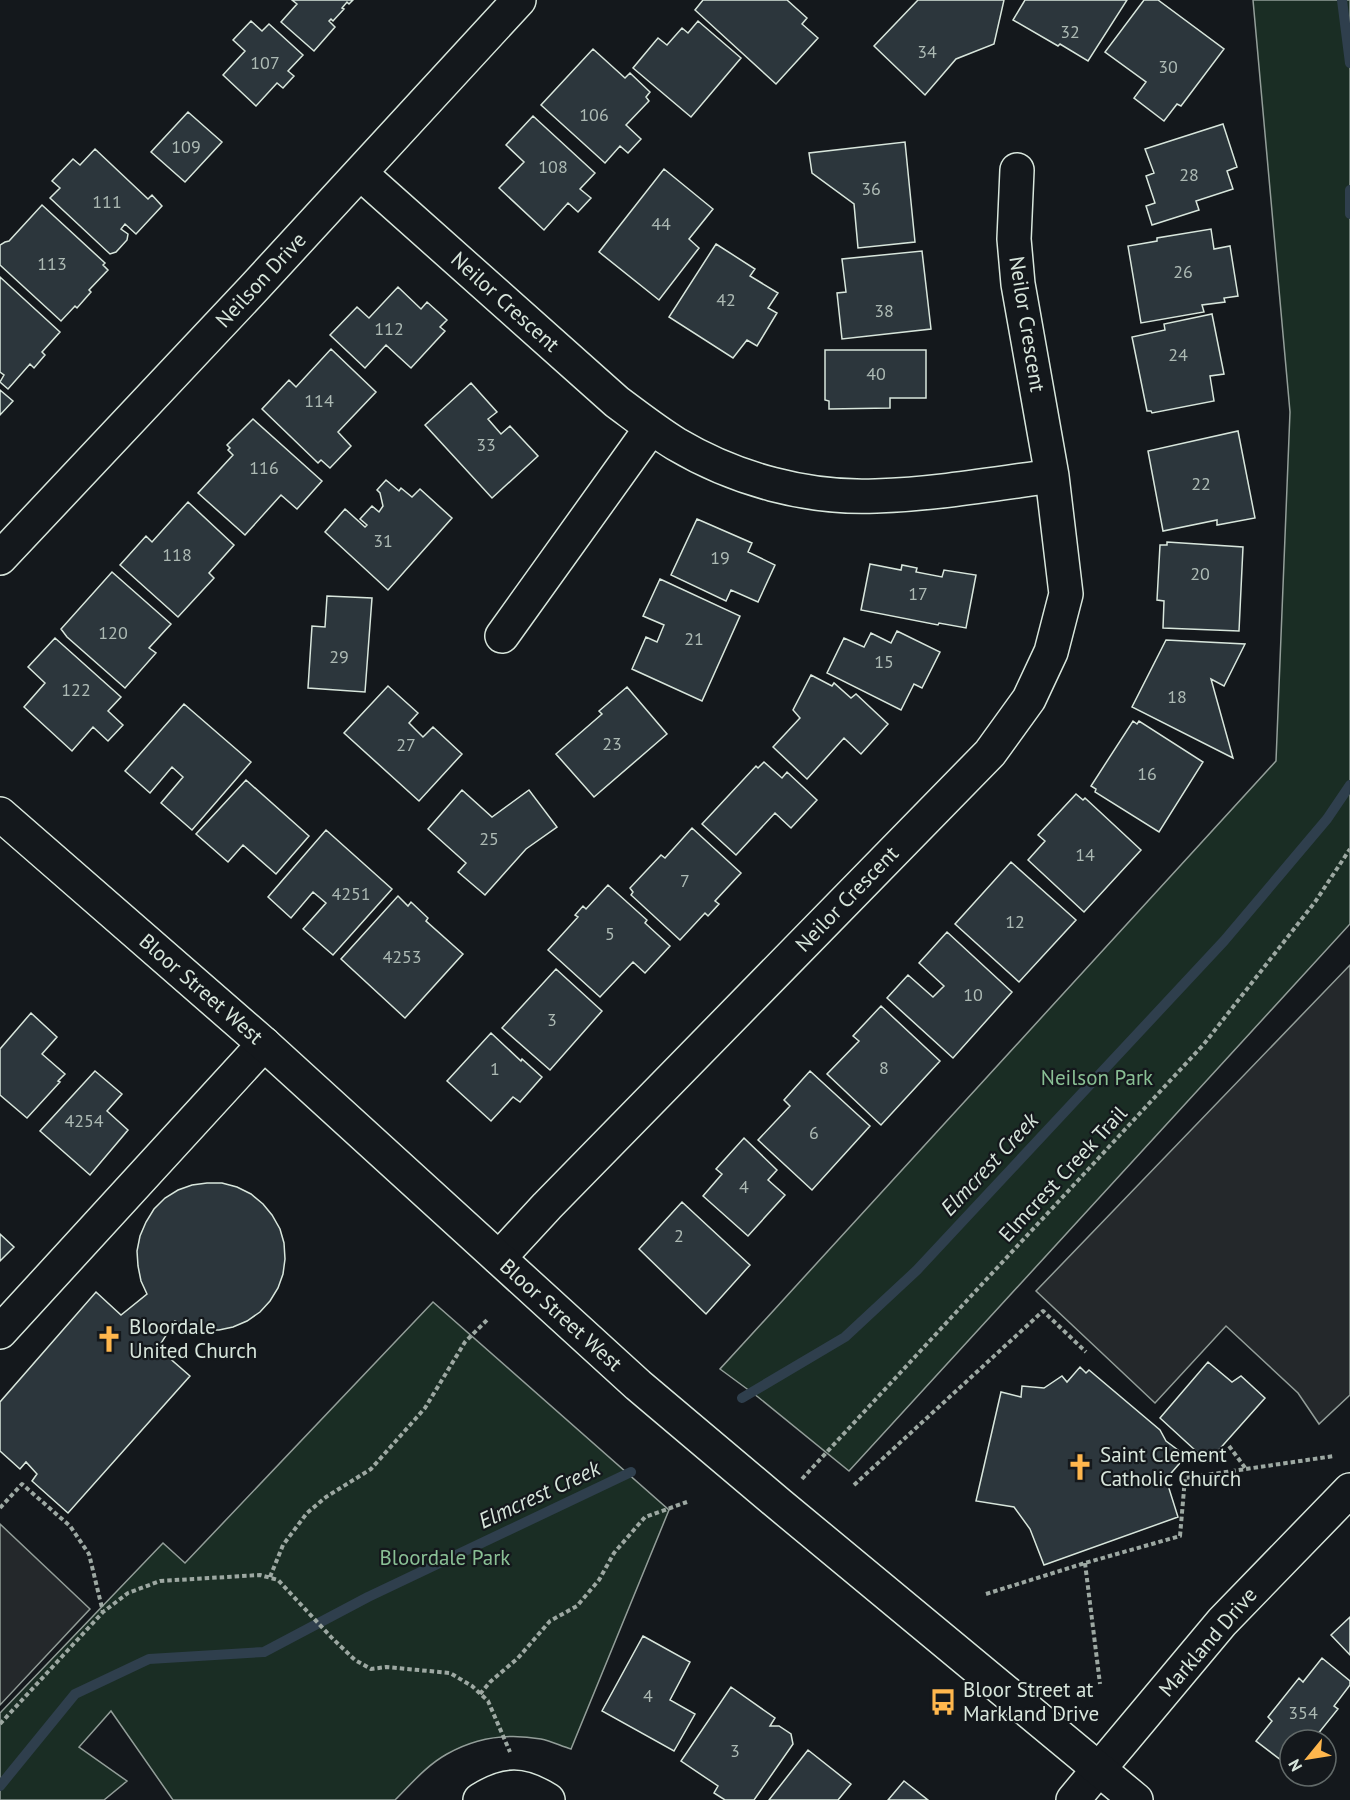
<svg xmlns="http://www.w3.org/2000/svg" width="1350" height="1800" font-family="'PT Sans',sans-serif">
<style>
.green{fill:#1a2d24;stroke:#939e99;stroke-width:1.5}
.parking{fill:#24282b;stroke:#939e99;stroke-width:1.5}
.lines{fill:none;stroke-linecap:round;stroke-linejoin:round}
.stream{stroke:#2f3f4d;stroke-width:10}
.building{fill:#2c363c;stroke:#d8e6dc;stroke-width:1.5}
.minor-casing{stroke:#d8e6dc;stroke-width:36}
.major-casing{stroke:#d8e6dc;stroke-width:36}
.path{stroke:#9da8a2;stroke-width:4;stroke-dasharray:4.5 3;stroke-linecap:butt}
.minor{stroke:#14181c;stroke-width:33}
.major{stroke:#14181c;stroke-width:33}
.labels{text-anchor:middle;stroke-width:4.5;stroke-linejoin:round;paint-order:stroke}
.number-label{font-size:18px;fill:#adbab4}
.street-label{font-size:21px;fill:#d8e6dc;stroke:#14181c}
.park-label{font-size:21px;fill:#8ac095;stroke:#14181c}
.poi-label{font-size:21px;fill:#d8e6dc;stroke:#14181c;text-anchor:start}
.water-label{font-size:22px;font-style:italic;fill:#d8e6dc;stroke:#14181c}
</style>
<rect width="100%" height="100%" fill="#14181c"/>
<!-- green -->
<path class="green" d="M1253,0H1350V924L849,1471L758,1397L720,1369L1276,761L1290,412Z
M433,1302L669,1510L571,1749C561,1746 551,1741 541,1739C508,1733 475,1738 447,1754C427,1765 411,1784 395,1800H173L111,1711L79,1747L127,1781L104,1800H0V1713L163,1543L185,1563Z"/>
<!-- parking -->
<path class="parking" d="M1350,965V1395L1319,1424L1298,1393L1226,1326L1155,1403L1036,1291Z
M0,1524L90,1609L0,1705Z"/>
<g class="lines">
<!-- stream -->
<path class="stream" d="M1342,0L1350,63
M1350,190V214
M742,1398L845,1337L917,1270L1224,941L1327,819L1350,785
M0,1786L75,1694L149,1659L264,1652L368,1597L631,1472"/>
</g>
<!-- building -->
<path class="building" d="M292,0H353L349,4L347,2L342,8L344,9L333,21L331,19L329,21L335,27L314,51L281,22L297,4Z
M703,0H787L807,18L802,24L818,38L776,84L695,10Z
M918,0H1004L994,44L956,59L925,95L874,46Z
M1025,0H1127L1088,61L1060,44L1058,46L1013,20Z
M1144,0H1158L1224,49L1181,106L1177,104L1164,121L1134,98L1146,82L1105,52Z
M251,21L262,31L269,24L303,55L288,71L294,76L283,88L277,83L256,106L223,75L245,51L233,40Z
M698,21L741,58L691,117L633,68L658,38L667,45L682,28L688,33Z
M593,49L625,78L630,73L650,92L646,97L649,101L626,125L641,139L628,153L620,146L605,163L541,105Z
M188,112L222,142L185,182L151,152Z
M533,116L595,173L580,189L591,198L578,212L568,203L544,230L499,188L524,162L506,145Z
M1223,124L1237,167L1227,171L1233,189L1196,201L1199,210L1152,225L1146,206L1155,203L1146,176L1154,173L1145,149Z
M905,142L915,242L858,248L854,204L812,173L809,153Z
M95,149L148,199L152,195L162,206L136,234L125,224L121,229L128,234L127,240L116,252L110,254L50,198L60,188L52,181L73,159L80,165Z
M664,169L713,209L689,239L699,248L659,300L599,252Z
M42,205L105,263L103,265L108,270L89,290L91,292L77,308L75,306L61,321L0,265V245L5,242L9,241Z
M1211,229L1214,249L1230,246L1238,296L1224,298L1225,302L1202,305L1204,312L1141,323L1128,246L1157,241V238Z
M716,244L755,269L750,276L778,293L768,308L777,313L757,346L747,340L733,358L669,317Z
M922,251L931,329L842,339L837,293L846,292L842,259Z
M0,277L60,332L42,352L45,355L34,368L30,364L8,389L0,382L4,375L0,372Z
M398,287L421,309L427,302L447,320L440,327L445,331L411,368L386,345L365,368L330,335L357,307L369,318Z
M1212,314L1224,374L1210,376L1214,401L1152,413L1151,411H1147L1132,337L1165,330L1164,324Z
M331,349L376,392L338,432L351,446L330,468L321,460L318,463L262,409L289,380L296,387Z
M825,350H926V398H890V408L829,409V401L825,400Z
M471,383L497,412L488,419L501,434L510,426L538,456L492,498L425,425Z
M0,390L13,401L0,415Z
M253,419L322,481L297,509L281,495L245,535L198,493L233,455L228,450L230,448L227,445Z
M1238,431L1255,518L1217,525V520L1163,531L1148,451Z
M386,480L399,491L401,488L412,497L420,489L452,518L388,590L325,532L345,509L365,527L367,525L360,519L372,506L379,512L383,506L380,493L377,490Z
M188,502L234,545L209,573L214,578L178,617L120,565L146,536L152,542Z
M697,519L752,543L748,552L775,565L758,602L731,590L726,601L671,575Z
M1167,542L1243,547L1239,631L1163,628L1164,601L1157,600L1160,545H1167Z
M870,564L901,570L902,565L917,568L916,572L942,577L944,570L976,575L966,628L939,623L938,625L861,610Z
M112,572L171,624L149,648L156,653L125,688L67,637L61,629Z
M660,579L740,616L702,701L632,669L646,637L657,642L664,625L643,616Z
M327,596L372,598L365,692L308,688L312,626L325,627Z
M897,631L940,652L922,688L914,684L901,710L827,673L844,638L864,647L871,633L891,643Z
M55,638L121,697L108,711L123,725L108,741L93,727L72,751L24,707L45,683L28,667Z
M1166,640L1245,644L1224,686L1211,679L1233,758L1132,707Z
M811,675L832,686L834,683L851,698L856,694L888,724L861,754L844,738L807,779L773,747L800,718L793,710Z
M388,686L418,713L409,723L423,737L433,727L462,754L419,801L344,733Z
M627,687L667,734L594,797L556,754L602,714L599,711Z
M184,704L251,762L192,830L161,803L183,777L172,767L150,793L125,771Z
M1133,721L1137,724L1139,721L1203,762L1159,832L1095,792L1096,789L1091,786Z
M764,762L782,778L787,772L817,800L791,828L775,813L736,855L702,824L756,766L758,768Z
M246,780L309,836L276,874L243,845L228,862L196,834Z
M462,790L492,817L529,790L557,827L526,849L485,895L458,872L466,863L428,829Z
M1076,794L1083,800L1085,798L1141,850L1084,912L1028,860L1045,841L1038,835Z
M692,828L741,873L715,901L719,904L708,916L705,913L680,940L631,895L633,892L630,888L661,855L665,858Z
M326,830L392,889L333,955L303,929L326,903L313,892L291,918L268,897Z
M1011,862L1076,920L1019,982L955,924Z
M608,885L647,920L645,923L670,946L645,973L633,962L600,997L548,950L578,917L575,915L583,906L586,909Z
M398,896L408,906L411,902L428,918L426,921L463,954L405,1018L341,959Z
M947,932L1012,992L953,1058L887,998L908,975L933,997L944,986L919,963Z
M556,969L602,1011L550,1070L502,1028Z
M881,1006L940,1061L881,1125L827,1074L859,1041L853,1036Z
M31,1013L57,1037L42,1054L65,1074L58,1081L60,1082L27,1118L0,1095V1049Z
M491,1033L521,1061L522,1059L542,1077L520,1102L513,1097L491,1121L447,1081Z
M95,1071L122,1094L107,1111L128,1130L90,1175L40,1131Z
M810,1071L870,1126L812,1190L758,1140L790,1106L784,1100Z
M744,1138L777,1170L768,1180L785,1195L748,1236L703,1196L722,1174L716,1169Z
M207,1183H222L237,1187L251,1194L263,1204L272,1215L280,1229L284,1243L285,1259L283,1274L278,1288L270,1301L260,1312L247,1321L233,1327L219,1330H203L188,1327L175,1321L158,1348L190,1376L68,1513L32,1481L37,1474L26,1462L20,1469L0,1451V1402L96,1292L121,1315L147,1294L141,1281L138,1266L137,1251L140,1236L146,1222L154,1209L165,1198L178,1190L192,1185Z
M682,1202L750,1265L706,1314L639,1249Z
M0,1234L14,1247L0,1261Z
M1208,1362L1232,1382L1241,1376L1265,1398L1208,1462L1160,1418Z
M1080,1367L1086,1373L1089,1370L1160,1430L1166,1441L1186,1456L1166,1479L1178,1517L1044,1565L1030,1529L1014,1507L976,1501L1001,1392L1021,1397L1022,1386L1044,1388L1062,1376L1067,1382Z
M1350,1617V1655L1331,1635Z
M643,1636L690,1662L670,1700L695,1714L674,1751L602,1711Z
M1322,1658L1350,1681V1685L1334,1706L1338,1709L1313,1740H1290V1767L1256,1741L1272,1721L1268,1717L1299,1678L1303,1682Z
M731,1687L775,1718L770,1726H779L791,1734L793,1744L754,1800H725L714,1793L718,1786L681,1761Z
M808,1750L851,1784L838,1800H769Z
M904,1781L928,1800H888Z"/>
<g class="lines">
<defs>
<path id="minor" d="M360,173L617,402C636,416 655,431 676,444C735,479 807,499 876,496C935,494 994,484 1052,476
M0,558L253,289L519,0
M502,636L651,428
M499,1258L547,1206L990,753L1029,699L1051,652L1066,594L1052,476L1018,284L1014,239L1017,170
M0,1332L264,1044
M480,1800C507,1783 521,1783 548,1800
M1073,1800L1222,1622L1350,1490"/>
<path id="major" d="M0,814L264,1044L638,1385L779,1504L1136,1800"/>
</defs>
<!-- minor casing -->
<use href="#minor" class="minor-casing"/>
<!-- major casing -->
<use href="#major" class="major-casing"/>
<!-- path -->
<path class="path" d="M1229,1446L1246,1469
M802,1479L1204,1044L1315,902L1350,849
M854,1485L1043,1311L1086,1352
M0,1508L22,1484L70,1526L89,1554L103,1612
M1085,1563L1100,1684
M270,1577L283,1545L307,1513L326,1497L371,1469L425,1408L465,1342L488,1319
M986,1594L1085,1563L1180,1536L1185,1478L1334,1456
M480,1694L490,1682L518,1658L550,1621L577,1606L599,1580L614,1553L645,1517L687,1502
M0,1724L103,1612L128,1593L160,1581L260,1575L278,1580L333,1639L355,1660L371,1669L386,1667L450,1673L472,1686L488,1701L510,1752"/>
<!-- minor -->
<use href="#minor" class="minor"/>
<!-- major -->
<use href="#major" class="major"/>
</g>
<!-- icons -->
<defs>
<symbol id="church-bare" viewBox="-9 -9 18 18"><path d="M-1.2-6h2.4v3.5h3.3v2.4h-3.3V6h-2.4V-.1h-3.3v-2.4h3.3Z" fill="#ffb74d" stroke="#14181c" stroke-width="2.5" paint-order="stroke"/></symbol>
<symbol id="bus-bare" viewBox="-9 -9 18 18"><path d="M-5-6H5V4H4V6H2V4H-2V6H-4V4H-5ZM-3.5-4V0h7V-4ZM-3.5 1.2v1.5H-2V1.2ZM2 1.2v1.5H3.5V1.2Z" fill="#ffb74d" stroke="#14181c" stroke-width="2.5" paint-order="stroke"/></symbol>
</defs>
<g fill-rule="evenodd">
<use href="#church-bare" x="90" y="1320" width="38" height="38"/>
<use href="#church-bare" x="1061" y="1448" width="38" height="38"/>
<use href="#bus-bare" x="924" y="1683" width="38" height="38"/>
</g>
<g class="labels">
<!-- number labels -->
<g class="number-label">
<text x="1070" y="38">32</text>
<text x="927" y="58">34</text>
<text x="265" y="69">107</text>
<text x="1168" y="73">30</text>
<text x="594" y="121">106</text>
<text x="186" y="153">109</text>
<text x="553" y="173">108</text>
<text x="1189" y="181">28</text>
<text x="871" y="195">36</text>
<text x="107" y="208">111</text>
<text x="661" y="230">44</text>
<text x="52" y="270">113</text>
<text x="1183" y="278">26</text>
<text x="726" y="306">42</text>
<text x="884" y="317">38</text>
<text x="389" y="335">112</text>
<text x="1178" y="361">24</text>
<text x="876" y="380">40</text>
<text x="319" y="407">114</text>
<text x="486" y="451">33</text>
<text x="264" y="474">116</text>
<text x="1201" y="490">22</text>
<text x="383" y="547">31</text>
<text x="177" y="561">118</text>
<text x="720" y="564">19</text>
<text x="1200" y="580">20</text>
<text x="918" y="600">17</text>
<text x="113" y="639">120</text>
<text x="694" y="645">21</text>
<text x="339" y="663">29</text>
<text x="884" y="668">15</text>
<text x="76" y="696">122</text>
<text x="1177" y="703">18</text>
<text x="612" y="750">23</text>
<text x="406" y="751">27</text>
<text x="1147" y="780">16</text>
<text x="489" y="845">25</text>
<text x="1085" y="861">14</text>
<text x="685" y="887">7</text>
<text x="351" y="900">4251</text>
<text x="1015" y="928">12</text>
<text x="610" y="940">5</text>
<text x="402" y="963">4253</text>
<text x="973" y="1001">10</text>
<text x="552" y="1026">3</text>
<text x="884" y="1074">8</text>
<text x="495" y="1075">1</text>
<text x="84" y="1127">4254</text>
<text x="814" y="1139">6</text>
<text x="744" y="1193">4</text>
<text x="679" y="1242">2</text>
<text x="648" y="1702">4</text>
<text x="1303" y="1719">354</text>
<text x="735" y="1757">3</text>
</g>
<!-- street labels -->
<g class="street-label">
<text transform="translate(261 280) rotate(-47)" y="7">Neilson Drive</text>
<text transform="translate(505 302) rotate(42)" y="7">Neilor Crescent</text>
<text transform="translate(1027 324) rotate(81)" y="7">Neilor Crescent</text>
<text transform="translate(847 899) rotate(-46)" y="7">Neilor Crescent</text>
<text transform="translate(201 989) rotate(41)" y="7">Bloor Street West</text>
<text transform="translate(1063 1174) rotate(-47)" y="7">Elmcrest Creek Trail</text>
<text transform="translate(561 1315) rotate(42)" y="7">Bloor Street West</text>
<text transform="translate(1208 1642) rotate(-49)" y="7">Markland Drive</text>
</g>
<!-- park labels -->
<g class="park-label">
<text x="1097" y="1085">Neilson Park</text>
<text x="445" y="1565">Bloordale Park</text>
</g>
<!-- poi labels -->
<g class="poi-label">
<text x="129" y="1334">Bloordale<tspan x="129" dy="24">United Church</tspan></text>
<text x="1100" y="1462">Saint Clement<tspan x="1100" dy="24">Catholic Church</tspan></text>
<text x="963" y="1697">Bloor Street at<tspan x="963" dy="24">Markland Drive</tspan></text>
</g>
<!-- water labels -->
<g class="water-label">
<text transform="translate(989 1164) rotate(-47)" y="8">Elmcrest Creek</text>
<text transform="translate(539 1494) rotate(-25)" y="8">Elmcrest Creek</text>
</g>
</g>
<!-- north arrow -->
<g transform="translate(1308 1758) rotate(240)"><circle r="28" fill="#14181c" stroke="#626a69" stroke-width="1.5"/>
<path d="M0-4.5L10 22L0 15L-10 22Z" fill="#ffb74d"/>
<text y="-9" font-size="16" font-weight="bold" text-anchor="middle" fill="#d8e6dc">N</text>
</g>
</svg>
